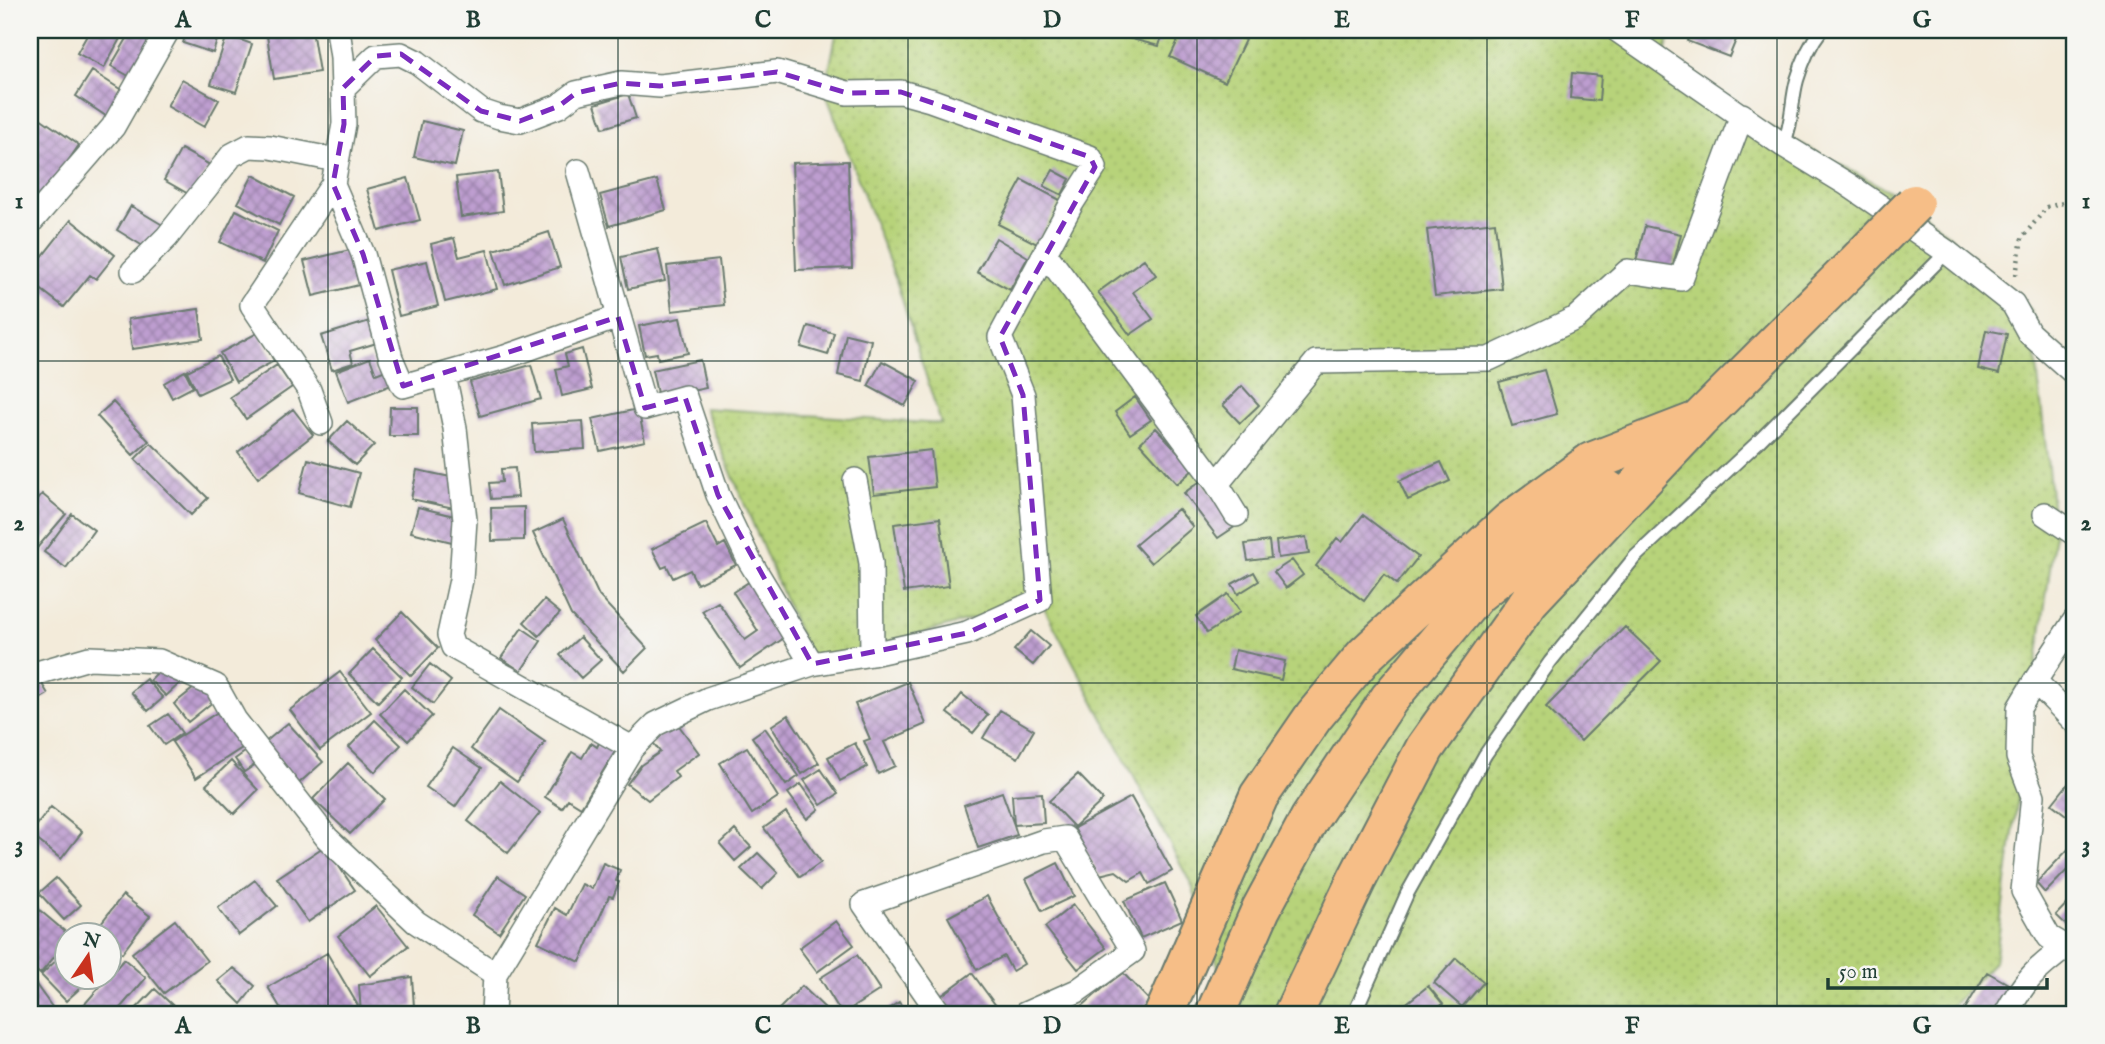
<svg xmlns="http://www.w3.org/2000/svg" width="2105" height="1044" font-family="'IM FELL English',serif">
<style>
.grass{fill:url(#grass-dots);stroke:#6b8857;stroke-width:2}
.building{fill:url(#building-cross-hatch)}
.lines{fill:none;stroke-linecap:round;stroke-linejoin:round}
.service-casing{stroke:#697a6e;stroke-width:16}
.minor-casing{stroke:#697a6e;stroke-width:26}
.trunk-casing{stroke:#697a6e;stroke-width:42}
.path{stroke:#697a6e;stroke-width:4.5;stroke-dasharray:2 5;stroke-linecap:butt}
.service{stroke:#fff;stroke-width:12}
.minor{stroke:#fff;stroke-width:23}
.trunk{stroke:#f6be87;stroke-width:38}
.trunk-bridge-casing{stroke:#697a6e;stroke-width:42;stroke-linecap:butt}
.trunk-bridge{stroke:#f6be87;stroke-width:38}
.marked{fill:none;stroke:#7b2cbf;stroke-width:5;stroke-dasharray:14 9;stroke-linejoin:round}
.grid{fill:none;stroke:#1f3d34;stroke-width:2;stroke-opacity:0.55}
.neatline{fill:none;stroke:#1f3d34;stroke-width:2.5}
.grid-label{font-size:23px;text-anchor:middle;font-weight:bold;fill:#1f3d34}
</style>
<defs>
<pattern id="grass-dots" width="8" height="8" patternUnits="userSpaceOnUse" patternTransform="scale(1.75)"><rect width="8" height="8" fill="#b7d37a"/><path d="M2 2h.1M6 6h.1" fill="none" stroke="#9db66a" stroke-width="1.8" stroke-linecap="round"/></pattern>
<pattern id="building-cross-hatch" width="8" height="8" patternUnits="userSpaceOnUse" patternTransform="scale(1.75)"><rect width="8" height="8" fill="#be9ed0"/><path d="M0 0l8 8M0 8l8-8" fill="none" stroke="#9a82aa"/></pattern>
</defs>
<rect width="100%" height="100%" fill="#f6f6f2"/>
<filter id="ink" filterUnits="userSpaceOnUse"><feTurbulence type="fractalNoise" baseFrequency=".0143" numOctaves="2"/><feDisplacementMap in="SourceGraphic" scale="14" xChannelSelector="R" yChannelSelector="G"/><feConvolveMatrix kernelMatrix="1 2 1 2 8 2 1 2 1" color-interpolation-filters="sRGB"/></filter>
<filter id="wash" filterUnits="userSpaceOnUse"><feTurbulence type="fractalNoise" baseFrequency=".00686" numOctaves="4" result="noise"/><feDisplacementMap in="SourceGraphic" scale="28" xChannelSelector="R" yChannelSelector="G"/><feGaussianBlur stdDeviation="1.57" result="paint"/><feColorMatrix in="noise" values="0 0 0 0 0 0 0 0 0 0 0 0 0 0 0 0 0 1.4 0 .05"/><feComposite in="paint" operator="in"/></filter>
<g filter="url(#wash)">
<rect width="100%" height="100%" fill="#f3ebda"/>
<!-- grass -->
<path class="grass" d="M837,30H1671L1661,69L1914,204L2031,310L2055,533L1995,961L1944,1014H1234L1192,886L1040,600L812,664L704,408L941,424L897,283L825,91Z"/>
<g id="blocks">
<!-- building -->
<path class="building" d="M90,30H112L122,35L104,68L77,53Z
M132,30H145L158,37L134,79L111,66Z
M187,30H220L213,53L183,43Z
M312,30L319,72L274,79L267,36Z
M1130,30H1164L1159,46L1128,38Z
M1183,30H1224L1245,40L1225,82L1170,57Z
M1691,30H1740L1729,57L1687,41Z
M227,35L252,44L236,92L211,84Z
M92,71L123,91L106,116L76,96Z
M1572,73L1601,76L1599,101L1570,98Z
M182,79L219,100L204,127L167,106Z
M628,94L636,118L603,128L595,104Z
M37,116L79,145L41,201L30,193V127Z
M422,121L463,131L455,166L414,157Z
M181,149L210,165L192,196L164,180Z
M848,161L852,268L796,270L792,163Z
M1053,170L1070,179L1062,195L1044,186Z
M498,172L503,211L461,217L456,177Z
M253,175L294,197L279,225L238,203Z
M408,178L420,220L379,231L367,189Z
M657,180L666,210L609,226L600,195Z
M1022,180L1060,200L1037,244L998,224Z
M131,206L166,227L151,251L117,230Z
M236,210L278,231L263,263L220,242Z
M71,220L115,255L96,279L90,275L64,307L30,281V272Z
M1495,222L1502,289L1435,296L1427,230Z
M1645,226L1681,234L1672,270L1636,261Z
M549,232L560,267L505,285L494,250Z
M454,238L459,257L487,250L497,289L445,302L431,244Z
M996,238L1028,257L1010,290L977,272Z
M658,249L665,281L628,289L621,257Z
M350,250L359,285L313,296L304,261Z
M1144,259L1156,275L1133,292L1153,319L1130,335L1098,292Z
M719,260L724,305L672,311L667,266Z
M427,261L438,306L399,316L388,270Z
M199,309L203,339L132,349L128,319Z
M680,318L688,353L658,359L657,353L645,355L639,326Z
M373,320L380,342L350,351L353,363L332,370L321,336Z
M808,326L834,333L828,355L801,347Z
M1986,330L2007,334L1999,374L1978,369Z
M259,332L274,361L236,382L220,353Z
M846,334L871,340L863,381L838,375Z
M582,349L592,389L562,396L556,369L568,366L565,354Z
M218,356L230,379L198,394L187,371Z
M370,358L376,374L388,369L394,384L348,402L336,371Z
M700,360L706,388L658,398L652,370Z
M882,361L919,381L905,406L868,386Z
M277,365L292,387L246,419L230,397Z
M531,365L541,399L480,416L470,382Z
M1544,370L1557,414L1512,426L1499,382Z
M185,371L193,387L172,398L164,383Z
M1242,386L1259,405L1240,423L1223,405Z
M1135,397L1151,420L1130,434L1115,412Z
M113,402L149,441L133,455L97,416Z
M390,407H418V436H389Z
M293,409L313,435L258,478L238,452Z
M638,409L645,441L600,451L592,419Z
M347,421L374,445L355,465L328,441Z
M583,421L585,449L534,452L532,424Z
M1156,428L1194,469L1177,484L1140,443Z
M151,443L208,498L191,515L135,459Z
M931,450L935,487L874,494L869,457Z
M308,459L359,473L350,507L299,493Z
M1441,462L1450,481L1408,500L1399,481Z
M515,468L518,497L491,499L489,483L502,482L501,469Z
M417,470L460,479L454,508L411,499Z
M1202,480L1236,526L1218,538L1184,493Z
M42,494L66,514L37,548L30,541V509Z
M418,507L458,517L452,542L411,532Z
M524,507V540L492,541L491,508Z
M1178,509L1193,527L1151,563L1135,545Z
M72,514L94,530L66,568L44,552Z
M1363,515L1418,557L1397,584L1384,574L1364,601L1316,566L1337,538L1342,542Z
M940,518L949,586L904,592L894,524Z
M563,519L599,596L647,648L624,671L571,615L533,533Z
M706,523L718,547L725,543L736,565L697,584L690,570L673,578L667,566L662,568L652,549Z
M1306,537L1309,554L1278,558L1276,541Z
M1269,541L1271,558L1248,561L1245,544Z
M1292,560L1303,575L1286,588L1274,572Z
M1254,572L1259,581L1238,594L1232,584Z
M752,580L787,636L740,668L702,611L718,602L745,640L758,631L733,592Z
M1228,594L1240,612L1207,633L1196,616Z
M544,600L560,613L539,636L524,622Z
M402,612L438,648L411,676L375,640Z
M1625,627L1661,661L1581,741L1546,707Z
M522,628L541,641L521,671L501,658Z
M1031,631L1049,646L1033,665L1014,650Z
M580,637L601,660L581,678L560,655Z
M373,649L402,677L378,702L349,674Z
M1235,650L1285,661L1281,680L1231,669Z
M430,664L451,681L433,704L412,687Z
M164,666L180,683L166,696L150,680Z
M340,672L371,712L320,750L290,710Z
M39,679L48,694L30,705V684Z
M146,679L163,698L148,711L131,692Z
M908,682L926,724L884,742L895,766L878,774L864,741L870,739L855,704Z
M199,684L214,701L188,722L174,704Z
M404,689L432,716L408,741L380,714Z
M962,694L988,715L973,733L947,713Z
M221,710L245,746L196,778L172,742Z
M499,710L545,742L517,782L471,749Z
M1000,710L1034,730L1018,758L983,738Z
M168,714L182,733L164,745L150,726Z
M788,715L819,763L802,774L771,726Z
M375,720L401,745L375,772L349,747Z
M288,723L323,762L298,784L263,744Z
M677,723L699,753L674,771L678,777L648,800L627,784L641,765L660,752L652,741Z
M765,728L799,776L786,785L752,737Z
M600,741L616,750L581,807L568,799L562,808L545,797L572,752L582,758L591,743L597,747Z
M855,743L867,767L840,781L828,757Z
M747,747L778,797L752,814L720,763Z
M453,748L482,768L455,807L426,787Z
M249,749L259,762L244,772L235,759Z
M231,761L258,790L234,814L206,785Z
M348,763L385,799L350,834L313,799Z
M821,769L838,794L821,805L804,780Z
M1078,774L1103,800L1074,827L1049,801Z
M2075,775V822L2052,804Z
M500,781L540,813L508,853L468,821Z
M801,784L819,809L807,819L788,793Z
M1002,792L1014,825L1012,795L1042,793L1044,823L1014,825L1017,835L978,848L964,805Z
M1131,797L1172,871L1149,884L1143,873L1129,881L1116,871L1099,875L1074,828Z
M51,807L82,832L61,859L30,834Z
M786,812L821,862L800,877L764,828Z
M735,830L751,847L735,861L720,844Z
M2074,843L2075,862L2045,893L2036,883Z
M325,846L355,890L308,922L277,878Z
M758,853L778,873L762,889L741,869Z
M603,863L620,870L616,881L619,882L613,897L609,896L580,962L538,942L555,908L567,915L582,884L592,889Z
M1058,863L1074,896L1042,911L1026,879Z
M498,876L525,894L499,933L472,915Z
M56,878L81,905L64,920L39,893Z
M255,880L277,906L239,935L218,908Z
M1165,883L1182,920L1141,938L1124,901Z
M123,895L150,916L122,953L108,943V935H99L94,932Z
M2075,895V933L2056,915Z
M987,896L1024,964L1012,971L1004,956L977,970L948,917Z
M30,902L69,935H66V943L40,974L30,965Z
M1073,905L1106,948L1078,969L1045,927Z
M376,906L408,946L370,976L338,936Z
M175,920L207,961L164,993L132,953Z
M836,921L854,945L817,972L799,948Z
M66,951V978H91L66,1001L41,975Z
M327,953L360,1009L352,1014H284L268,987Z
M857,955L880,990L842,1014L820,978Z
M1456,958L1484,982L1462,1007L1434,983Z
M124,959L146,978L115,1014H76Z
M234,968L255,986L241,1004L218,981Z
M1122,972L1150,1001L1140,1011L1143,1014H1073Z
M1987,972L2012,986L1995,1014H1975L1965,1009Z
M972,973L1002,1014H955L941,996Z
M412,977L414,1007L389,1009V1014H361L359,985Z
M34,982L52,1007L46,1014H30V988Z
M802,986L831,1014H779L776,1012Z
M1428,986L1443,1004L1431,1014H1393Z
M155,989L182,1014H131Z
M899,1002L907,1014H881Z"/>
</g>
</g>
<g filter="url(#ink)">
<use href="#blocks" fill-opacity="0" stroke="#697a6e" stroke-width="2"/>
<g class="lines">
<defs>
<path id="service" d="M1783,145C1793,124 1791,101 1797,80C1802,63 1810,44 1821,30
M1354,1014L1407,894L1485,755L1550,662L1635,557L1757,443L1947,252"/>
<path id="minor" d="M338,30L342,57L344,124L333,184L363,254L391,358L403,386L505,357L618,317
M1617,30L1783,145L1847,184L1947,252L2013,304L2029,333L2075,374
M343,88L376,56L401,54L417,62L481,111L499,117L520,121L559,106L576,93L621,83L660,86L777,72L847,93L901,92L930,100L1090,157L1095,167L1072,203L1045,253
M578,171L645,408L685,397L718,495L749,560L812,664
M30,223L113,127L168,30
M133,271L167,237L232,155L249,146L270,147L336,160
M444,375L455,428L465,520L461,580L449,635L453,647L632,748
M321,423L309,390L252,305L333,184
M855,480L871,563L872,654
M1217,484L1316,362L1489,359L1576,318L1628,271L1681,279L1742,115
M2045,514L2075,534
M2075,620L2035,681L2075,722
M30,675L89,658L159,661L216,686L235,720L327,838L416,922L495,974
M2035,681L2019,708L2018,757L2033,796L2023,891L2049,937L2066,947L2075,945
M493,1014L495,974L632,748L656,724L708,699L812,664L872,654L967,633L1040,600L1023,395L1000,337L1045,253L1217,484L1236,515
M940,1014L864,904L1044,841L1065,838L1133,951L1077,991L1025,1014
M2006,1014C2024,981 2036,969 2066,947"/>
<path id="trunk" d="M1164,1014L1259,796L1314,716L1365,655L1510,521L1591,462L1692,423
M1215,1014L1261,909L1310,818L1389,699L1477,594L1608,490
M1293,1014L1357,879L1425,748L1529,601L1699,420L1855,264"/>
</defs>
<!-- service casing -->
<use href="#service" class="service-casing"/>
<!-- minor casing -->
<use href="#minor" class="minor-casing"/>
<!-- trunk casing -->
<use href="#trunk" class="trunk-casing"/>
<!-- path -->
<path class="path" d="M2016,275L2022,238L2047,207L2075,200"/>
<!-- service -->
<use href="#service" class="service"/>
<!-- minor -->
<use href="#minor" class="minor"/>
<!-- trunk -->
<use href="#trunk" class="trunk"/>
<defs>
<path id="trunk-bridge" d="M1855,264L1914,204"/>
</defs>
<!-- trunk-bridge casing -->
<use href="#trunk-bridge" class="trunk-bridge-casing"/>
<!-- trunk-bridge -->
<use href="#trunk-bridge" class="trunk-bridge"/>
</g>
</g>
<!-- marked area -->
<path class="marked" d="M401,54L481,111L520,121L559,106L576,93L621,83L660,86L777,72L847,93L901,92L1090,157L1095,167L1000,337L1023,395L1040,600L967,633L812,664L718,495L685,397L645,408L618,317L403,386L363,254L333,184L344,124L343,88L376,56Z"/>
<!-- grid -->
<path class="grid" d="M328,30V1014M618,30V1014M908,30V1014M1197,30V1014M1487,30V1014M1777,30V1014M30,361H2075M30,683H2075"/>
<!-- margin -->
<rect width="2105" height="1044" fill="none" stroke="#f6f6f2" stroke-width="77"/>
<!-- north arrow -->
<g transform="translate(88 956) rotate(13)"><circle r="33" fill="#f6f6f2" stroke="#a0aca6" stroke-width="2"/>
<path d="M0-5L12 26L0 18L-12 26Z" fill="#c8321e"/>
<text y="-10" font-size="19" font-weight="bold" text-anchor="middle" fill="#1f3d34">N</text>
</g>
<!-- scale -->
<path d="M1828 978v10h219v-10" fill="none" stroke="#1f3d34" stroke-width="3.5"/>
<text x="1839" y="978" font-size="21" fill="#1f3d34" stroke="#f6f6f2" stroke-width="5" paint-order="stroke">50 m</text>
<rect x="38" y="38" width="2028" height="968" class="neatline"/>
<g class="grid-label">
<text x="183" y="27">A</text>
<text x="473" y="27">B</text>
<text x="763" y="27">C</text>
<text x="1052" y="27">D</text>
<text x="1342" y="27">E</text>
<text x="1632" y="27">F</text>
<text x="1922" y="27">G</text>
<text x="19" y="208">1</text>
<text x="2086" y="208">1</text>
<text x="19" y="530">2</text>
<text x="2086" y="530">2</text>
<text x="19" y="852">3</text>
<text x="2086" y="852">3</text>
<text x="183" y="1033">A</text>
<text x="473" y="1033">B</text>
<text x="763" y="1033">C</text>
<text x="1052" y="1033">D</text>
<text x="1342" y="1033">E</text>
<text x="1632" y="1033">F</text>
<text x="1922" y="1033">G</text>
</g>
</svg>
